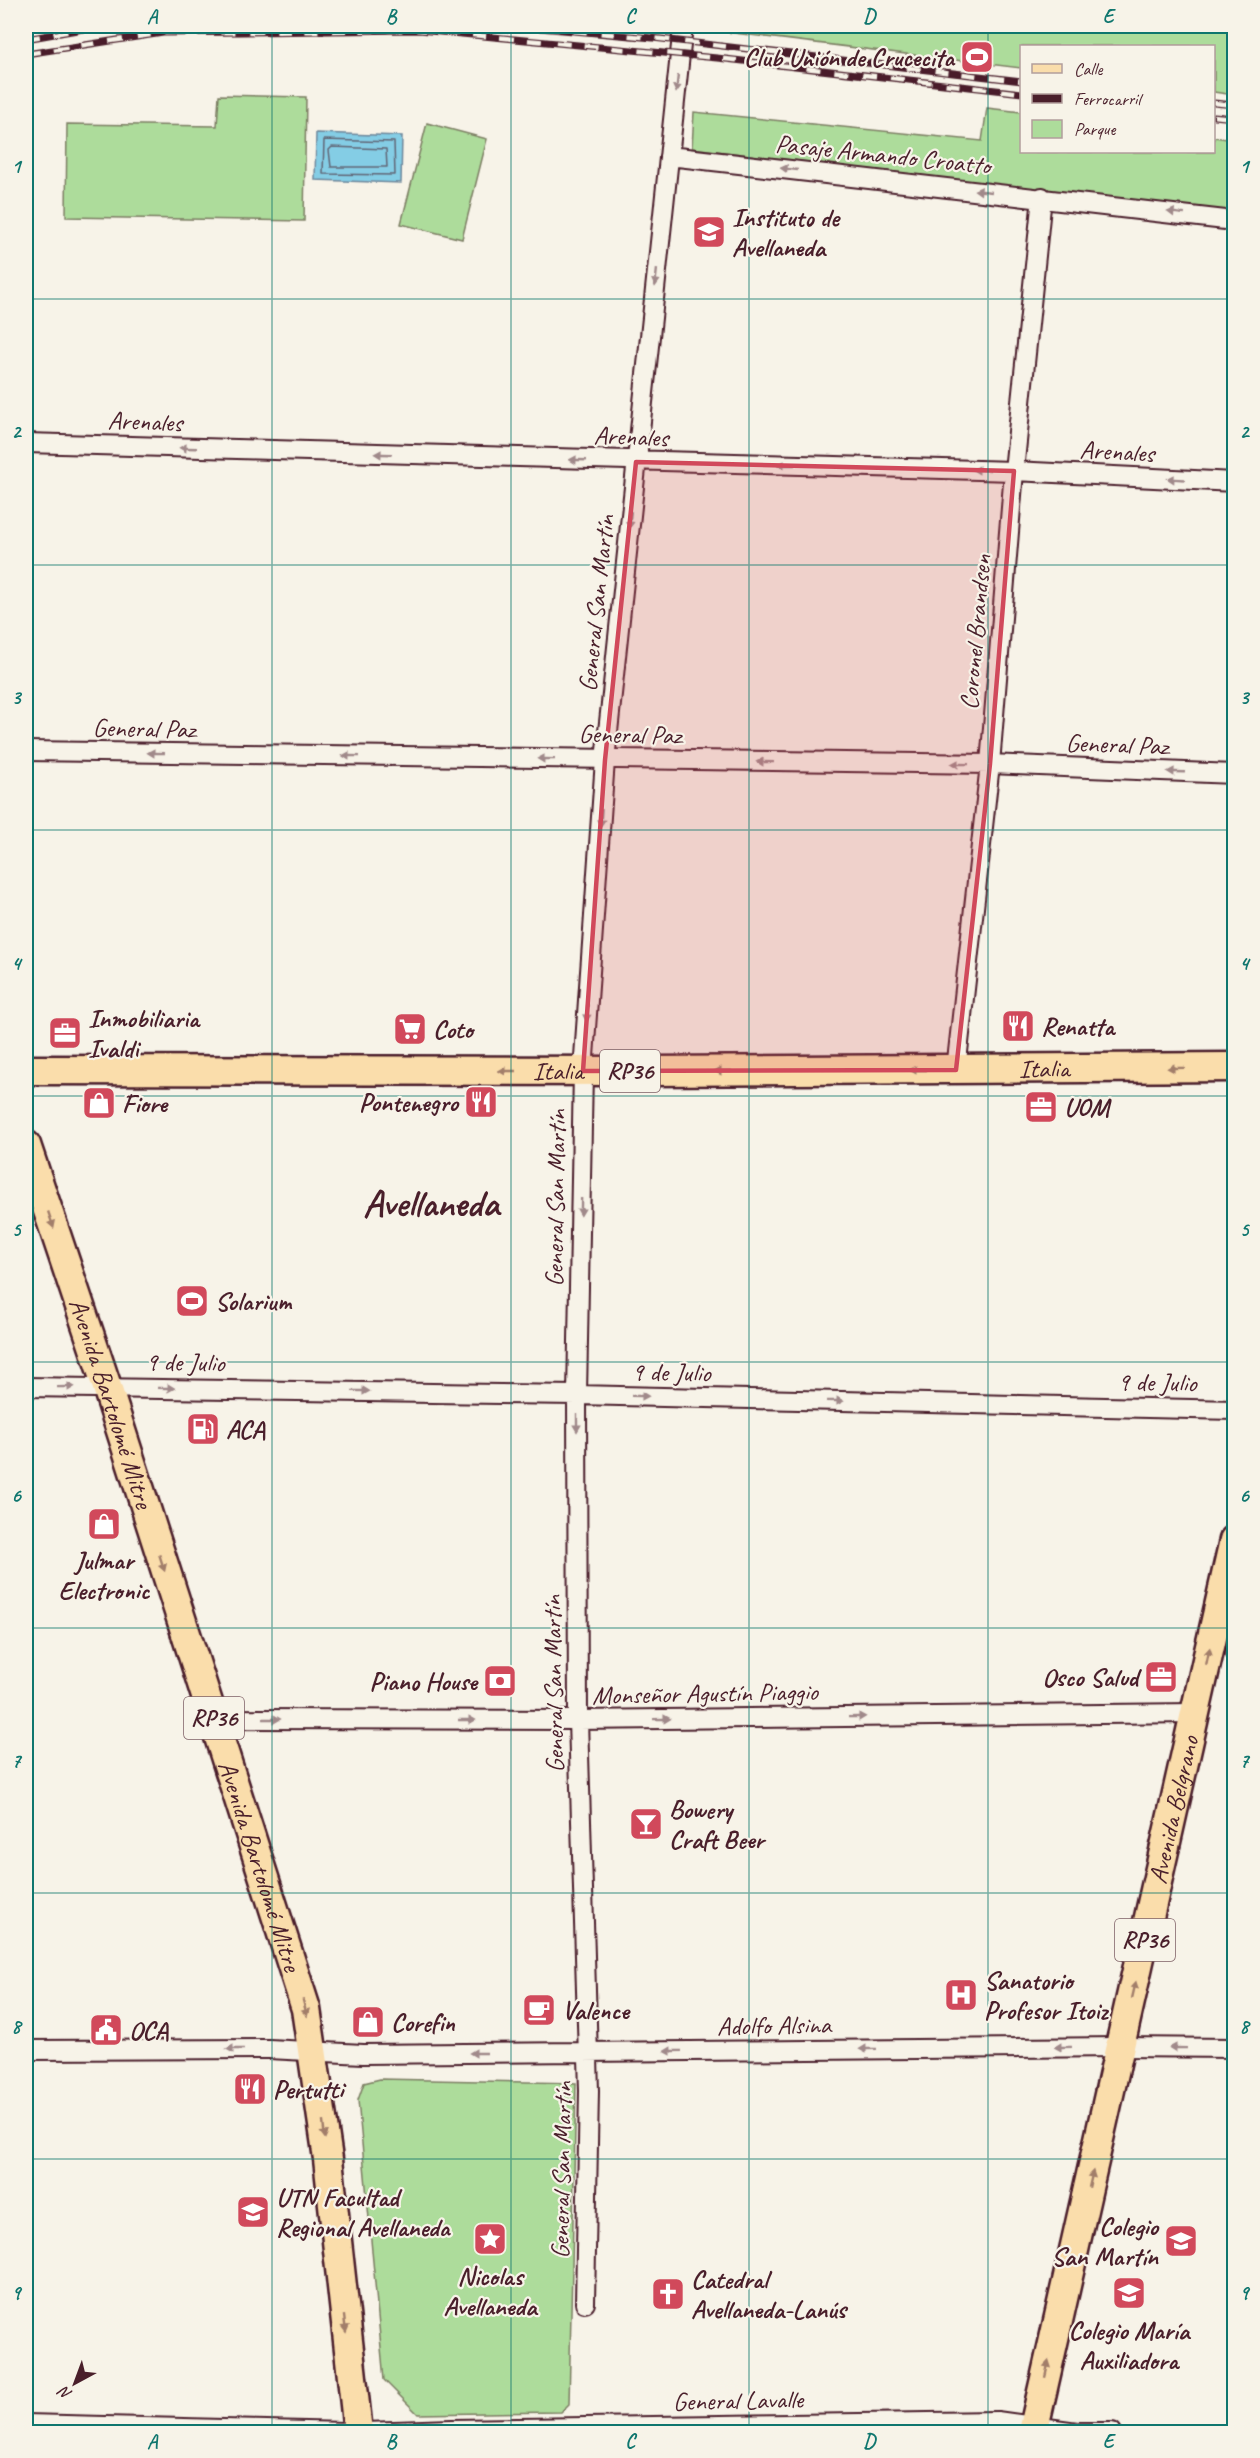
<svg xmlns="http://www.w3.org/2000/svg" width="1260" height="2458" font-family="Caveat,sans-serif">
<style>
.green{fill:#addc9b;stroke:#7c7e63;stroke-width:1.5}
.water{fill:#84cde5;stroke:#6d879b;stroke-width:1.5}
.lines{fill:none;stroke-linecap:round;stroke-linejoin:round}
.shore{stroke:#616575;stroke-width:1.5}
.street-casing{stroke:#4a1f2b;stroke-width:22}
.primary-casing{stroke:#4a1f2b;stroke-width:33}
.street{stroke:#f7f3e8;stroke-width:18}
.primary{stroke:#faddab;stroke-width:28}
.rail-casing{stroke:#4a1f2b;stroke-width:7}
.rail{stroke:#f7f3e8;stroke-width:4.5;stroke-dasharray:14;stroke-linecap:butt}
.oneway{fill:#a0898a}
.oneway2{fill:#a27e6b}
.marked{fill:#d1495b;fill-opacity:0.2;stroke:#d1495b;stroke-width:4.5;stroke-linejoin:round}
.grid{fill:none;stroke:#0f766e;stroke-width:1.5;stroke-opacity:0.55}
.labels{text-anchor:middle;stroke-width:4.5;stroke-linejoin:round;paint-order:stroke}
.shield{fill:#f7f3e8;stroke:#7e5f64;stroke-width:1.5}
.shield-label{font-size:24px;font-weight:bold;fill:#4a1f2b}
.poi-label{font-size:26px;font-weight:bold;fill:#4a1f2b;stroke:#f7f3e8;text-anchor:start}
.street-label{font-size:26px;fill:#4a1f2b;stroke:#f7f3e8}
.town-label{font-size:38px;font-weight:bold;fill:#4a1f2b;stroke:#f7f3e8}
.neatline{fill:none;stroke:#0f766e;stroke-width:2}
.grid-label{font-size:20px;text-anchor:middle;font-weight:bold;fill:#0f766e}
</style>
<rect width="100%" height="100%" fill="#f7f3e8"/>
<filter id="ink" filterUnits="userSpaceOnUse"><feTurbulence type="fractalNoise" baseFrequency=".0167" numOctaves="2"/><feDisplacementMap in="SourceGraphic" scale="12" xChannelSelector="R" yChannelSelector="G"/><feConvolveMatrix kernelMatrix="1 2 1 2 8 2 1 2 1" color-interpolation-filters="sRGB"/></filter>
<g filter="url(#ink)">
<!-- green -->
<path class="green" d="M717,26H1234V95L1214,92V46H1022L1021,68L717,31Z
M219,95L306,97L304,221L66,217L67,124L217,126Z
M987,108L1021,112L1022,152H1214V137L1234,140V213L692,148L694,112L982,141Z
M427,123L487,139L462,239L401,224Z
M380,2079L576,2083L569,2404L561,2412L418,2414L384,2380L358,2100L364,2083Z"/>
<!-- water -->
<path class="water" d="M316,133L402,136L401,183L315,180Z"/>
<g class="lines">
<!-- shore -->
<path class="shore" d="M324,140L394,142L395,175L323,174Z
M332,147L386,149L387,167H331L329,150Z"/>
<defs>
<path id="street" d="M669,156L1234,221
M26,443L1014,471L1234,482
M26,751L990,764L1234,774
M956,1070L990,764L1014,471L1042,197
M26,1387L577,1395L1234,1410
M214,1719L578,1720L1196,1713
M26,2050L269,2049L363,2054L1121,2047L1234,2048
M585,2303L589,2091L578,1720L577,1395L583,1071L605,760L683,26
M26,2424L345,2432
M365,2432L452,2429L997,2421L1077,2432H1112"/>
<g id="primary">
<path id="s1" d="M26,1070L647,1071L1234,1067"/>
<path id="s2" d="M26,1145L107,1387L306,2009L328,2159L358,2432"/>
<path id="s3" d="M1033,2432L1234,1540"/>
</g>
</defs>
<!-- street casing -->
<use href="#street" class="street-casing"/>
<!-- primary casing -->
<use href="#primary" class="primary-casing"/>
<!-- street -->
<use href="#street" class="street"/>
<!-- primary -->
<use href="#primary" class="primary"/>
<defs>
<path id="rail" d="M517,26L653,38L1022,81
M26,39L100,26
M26,54L163,33L419,30L717,58L1022,93
M1214,103L1234,105
M1214,116L1234,118"/>
</defs>
<!-- rail casing -->
<use href="#rail" class="rail-casing"/>
<!-- rail -->
<use href="#rail" class="rail"/>
</g>
<!-- one-way arrows -->
<defs><path id="oneway-solid" d="M-6-.8H1V-3.2L6.5 0L1 3.2V.8H-6Z" transform="scale(1.5)"/></defs>
<g class="oneway">
<use href="#oneway-solid" transform="translate(677 84) rotate(96)"/>
<use href="#oneway-solid" transform="translate(789 169) rotate(-174)"/>
<use href="#oneway-solid" transform="translate(983 191) rotate(-174)"/>
<use href="#oneway-solid" transform="translate(1176 213) rotate(-173)"/>
<use href="#oneway-solid" transform="translate(656 278) rotate(96)"/>
<use href="#oneway-solid" transform="translate(188 448) rotate(-178)"/>
<use href="#oneway-solid" transform="translate(383 454) rotate(-178)"/>
<use href="#oneway-solid" transform="translate(578 460) rotate(-178)"/>
<use href="#oneway-solid" transform="translate(786 465) rotate(-179)"/>
<use href="#oneway-solid" transform="translate(981 470) rotate(-179)"/>
<use href="#oneway-solid" transform="translate(1176 479) rotate(-177)"/>
<use href="#oneway-solid" transform="translate(630 520) rotate(96)"/>
<use href="#oneway-solid" transform="translate(156 753) rotate(-179)"/>
<use href="#oneway-solid" transform="translate(351 756) rotate(-179)"/>
<use href="#oneway-solid" transform="translate(546 759) rotate(-179)"/>
<use href="#oneway-solid" transform="translate(765 762) rotate(-179)"/>
<use href="#oneway-solid" transform="translate(960 764) rotate(-179)"/>
<use href="#oneway-solid" transform="translate(1176 772) rotate(-178)"/>
<use href="#oneway-solid" transform="translate(601 818) rotate(94)"/>
<use href="#oneway-solid" transform="translate(587 1013) rotate(94)"/>
<use href="#oneway-solid" transform="translate(581 1207) rotate(91)"/>
<use href="#oneway-solid" transform="translate(66 1387) rotate(-1)"/>
<use href="#oneway-solid" transform="translate(166 1388) rotate(1)"/>
<use href="#oneway-solid" transform="translate(361 1391) rotate(1)"/>
<use href="#oneway-solid" transform="translate(640 1396) rotate(1)"/>
<use href="#oneway-solid" transform="translate(835 1401) rotate(1)"/>
<use href="#oneway-solid" transform="translate(577 1423) rotate(90)"/>
<use href="#oneway-solid" transform="translate(857 1717) rotate(-1)"/>
<use href="#oneway-solid" transform="translate(272 1719)"/>
<use href="#oneway-solid" transform="translate(662 1719) rotate(-1)"/>
<use href="#oneway-solid" transform="translate(467 1720)"/>
<use href="#oneway-solid" transform="translate(1063 2047) rotate(179)"/>
<use href="#oneway-solid" transform="translate(1178 2048) rotate(-179)"/>
<use href="#oneway-solid" transform="translate(235 2049) rotate(180)"/>
<use href="#oneway-solid" transform="translate(868 2049) rotate(179)"/>
<use href="#oneway-solid" transform="translate(673 2051) rotate(179)"/>
<use href="#oneway-solid" transform="translate(478 2053) rotate(180)"/>
</g>
<g class="oneway2">
<use href="#oneway-solid" transform="translate(1176 1068) rotate(179)"/>
<use href="#oneway-solid" transform="translate(918 1070) rotate(180)"/>
<use href="#oneway-solid" transform="translate(507 1071) rotate(-180)"/>
<use href="#oneway-solid" transform="translate(723 1071) rotate(180)"/>
<use href="#oneway-solid" transform="translate(51 1220) rotate(71)"/>
<use href="#oneway-solid" transform="translate(162 1563) rotate(72)"/>
<use href="#oneway-solid" transform="translate(1208 1656) rotate(-78)"/>
<use href="#oneway-solid" transform="translate(1134 1990) rotate(-77)"/>
<use href="#oneway-solid" transform="translate(305 2008) rotate(75)"/>
<use href="#oneway-solid" transform="translate(324 2130) rotate(83)"/>
<use href="#oneway-solid" transform="translate(1091 2179) rotate(-77)"/>
<use href="#oneway-solid" transform="translate(345 2324) rotate(83)"/>
<use href="#oneway-solid" transform="translate(1047 2369) rotate(-77)"/>
</g>
</g>
<!-- marked area -->
<path class="marked" d="M636,462L1014,471L990,764L956,1070L583,1071L605,760Z"/>
<!-- grid -->
<path class="grid" d="M272,26V2432M511,26V2432M749,26V2432M988,26V2432M26,299H1234M26,565H1234M26,830H1234M26,1096H1234M26,1362H1234M26,1628H1234M26,1893H1234M26,2159H1234"/>
<!-- icons -->
<defs>
<symbol id="stadium-square" viewBox="-11 -11 22 22"><rect x="-9" y="-9" width="18" height="18" rx="4" fill="#d1495b" stroke="#f7f3e8"/><path d="M0-5a6.5 5 0 1 0 0 10a6.5 5 0 1 0 0-10ZM-3.5-1.8h7v3.6h-7Z" fill="#fff"/></symbol>
<symbol id="school-square" viewBox="-11 -11 22 22"><rect x="-9" y="-9" width="18" height="18" rx="4" fill="#d1495b" stroke="#f7f3e8"/><path d="M0-5L7-2L0 1L-7-2ZM-4 1L0 2.5L4 1V4Q0 6-4 4Z" fill="#fff"/></symbol>
<symbol id="restaurant-square" viewBox="-11 -11 22 22"><rect x="-9" y="-9" width="18" height="18" rx="4" fill="#d1495b" stroke="#f7f3e8"/><path d="M-5-6h1v4h1v-4h1v4h1v-4h1v5L-1.5 .5V6h-2V.5L-5-1ZM5-6V6H3V1.5H1.5Q1.5-4 5-6Z" fill="#fff"/></symbol>
<symbol id="supermarket-square" viewBox="-11 -11 22 22"><rect x="-9" y="-9" width="18" height="18" rx="4" fill="#d1495b" stroke="#f7f3e8"/><path d="M-6-5.5h2.5l.6 2H6L4.5 2H-2.5L-4.4-4H-6ZM-1.5 3.2a1.3 1.3 0 1 0 .1 0ZM3 3.2a1.3 1.3 0 1 0 .1 0Z" fill="#fff"/></symbol>
<symbol id="office-square" viewBox="-11 -11 22 22"><rect x="-9" y="-9" width="18" height="18" rx="4" fill="#d1495b" stroke="#f7f3e8"/><path d="M-6-3h4V-5.5h4V-3h4V5H-6ZM-1-4.5V-3h2v-1.5ZM-6 0V1H6V0Z" fill="#fff"/></symbol>
<symbol id="shop-square" viewBox="-11 -11 22 22"><rect x="-9" y="-9" width="18" height="18" rx="4" fill="#d1495b" stroke="#f7f3e8"/><path d="M-5-2.5h2.3a2.7 3.5 0 0 1 5.4 0H5L5.5 6h-11ZM-1.5-2.5h3a1.5 2.3 0 0 0-3 0Z" fill="#fff"/></symbol>
<symbol id="fuel-square" viewBox="-11 -11 22 22"><rect x="-9" y="-9" width="18" height="18" rx="4" fill="#d1495b" stroke="#f7f3e8"/><path d="M-5.5-6h7V0h2V4h1.3V-2.5L3-4.5l.8-.8L6-3V5H2.5V1h-1V6h-7ZM-4.2-4.7v3.2H.2V-4.7Z" fill="#fff"/></symbol>
<symbol id="bank-square" viewBox="-11 -11 22 22"><rect x="-9" y="-9" width="18" height="18" rx="4" fill="#d1495b" stroke="#f7f3e8"/><path d="M-6-4H6V4H-6ZM0-2.3a2.3 2.3 0 1 0 0 4.6a2.3 2.3 0 1 0 0-4.6Z" fill="#fff"/></symbol>
<symbol id="bar-square" viewBox="-11 -11 22 22"><rect x="-9" y="-9" width="18" height="18" rx="4" fill="#d1495b" stroke="#f7f3e8"/><path d="M-6-5H6L.8 .8V4.5H3.5V6h-7V4.5H-.8V.8Z" fill="#fff"/></symbol>
<symbol id="hospital-square" viewBox="-11 -11 22 22"><rect x="-9" y="-9" width="18" height="18" rx="4" fill="#d1495b" stroke="#f7f3e8"/><path d="M-5-5h3v3.5h4V-5h3V5h-3V1.5h-4V5h-3Z" fill="#fff"/></symbol>
<symbol id="cafe-square" viewBox="-11 -11 22 22"><rect x="-9" y="-9" width="18" height="18" rx="4" fill="#d1495b" stroke="#f7f3e8"/><path d="M-5.5-4.5H6V0H3Q3 3.5 0 3.5H-2.5Q-5.5 3.5-5.5 0ZM3-3.2v2h1.7v-2ZM-6 4.5H4V6H-6Z" fill="#fff"/></symbol>
<symbol id="civic-square" viewBox="-11 -11 22 22"><rect x="-9" y="-9" width="18" height="18" rx="4" fill="#d1495b" stroke="#f7f3e8"/><path d="M-.6-6.5H3V-4.5H.6V-3L4-1V1h2V6H-6V1h2V-1L-.6-3ZM-1.2 2.5V6h2.4V2.5Z" fill="#fff"/></symbol>
<symbol id="university-square" viewBox="-11 -11 22 22"><rect x="-9" y="-9" width="18" height="18" rx="4" fill="#d1495b" stroke="#f7f3e8"/><path d="M0-5L7-2L0 1L-7-2ZM-4 1L0 2.5L4 1V4Q0 6-4 4Z" fill="#fff"/></symbol>
<symbol id="sight-square" viewBox="-11 -11 22 22"><rect x="-9" y="-9" width="18" height="18" rx="4" fill="#d1495b" stroke="#f7f3e8"/><path d="M0-6L1.8-2.2L6-1.7L2.9 1.2L3.7 5.4L0 3.3L-3.7 5.4L-2.9 1.2L-6-1.7L-1.8-2.2Z" fill="#fff"/></symbol>
<symbol id="church-square" viewBox="-11 -11 22 22"><rect x="-9" y="-9" width="18" height="18" rx="4" fill="#d1495b" stroke="#f7f3e8"/><path d="M-1.2-6h2.4v3.5h3.3v2.4h-3.3V6h-2.4V-.1h-3.3v-2.4h3.3Z" fill="#fff"/></symbol>
</defs>
<g fill-rule="evenodd">
<use href="#stadium-square" x="958" y="38" width="38" height="38"/>
<use href="#school-square" x="690" y="213" width="38" height="38"/>
<use href="#restaurant-square" x="999" y="1007" width="38" height="38"/>
<use href="#supermarket-square" x="391" y="1010" width="38" height="38"/>
<use href="#office-square" x="46" y="1014" width="38" height="38"/>
<use href="#restaurant-square" x="462" y="1083" width="38" height="38"/>
<use href="#shop-square" x="80" y="1084" width="38" height="38"/>
<use href="#office-square" x="1022" y="1088" width="38" height="38"/>
<use href="#stadium-square" x="173" y="1282" width="38" height="38"/>
<use href="#fuel-square" x="184" y="1410" width="38" height="38"/>
<use href="#shop-square" x="85" y="1505" width="38" height="38"/>
<use href="#office-square" x="1142" y="1658" width="38" height="38"/>
<use href="#bank-square" x="481" y="1662" width="38" height="38"/>
<use href="#bar-square" x="627" y="1805" width="38" height="38"/>
<use href="#hospital-square" x="942" y="1976" width="38" height="38"/>
<use href="#cafe-square" x="520" y="1991" width="38" height="38"/>
<use href="#shop-square" x="349" y="2003" width="38" height="38"/>
<use href="#civic-square" x="87" y="2011" width="38" height="38"/>
<use href="#restaurant-square" x="231" y="2070" width="38" height="38"/>
<use href="#university-square" x="234" y="2193" width="38" height="38"/>
<use href="#sight-square" x="471" y="2220" width="38" height="38"/>
<use href="#school-square" x="1162" y="2222" width="38" height="38"/>
<use href="#school-square" x="1110" y="2274" width="38" height="38"/>
<use href="#church-square" x="649" y="2275" width="38" height="38"/>
</g>
<g class="labels">
<!-- shield labels -->
<g class="shield">
<rect x="600" y="1050" width="60" height="42" rx="4.5"/>
<rect x="184" y="1697" width="60" height="42" rx="4.5"/>
<rect x="1115" y="1919" width="60" height="42" rx="4.5"/>
</g>
<g class="shield-label">
<text x="630" y="1079">RP36</text>
<text x="214" y="1726">RP36</text>
<text x="1145" y="1948">RP36</text>
</g>
<!-- poi labels -->
<g class="poi-label">
<text x="954" y="66" text-anchor="end">Club Unión de Crucecita</text>
<text x="732" y="226">Instituto de<tspan x="732" dy="30">Avellaneda</tspan></text>
<text x="88" y="1027">Inmobiliaria<tspan x="88" dy="30">Ivaldi</tspan></text>
<text x="1041" y="1035">Renatta</text>
<text x="433" y="1038">Coto</text>
<text x="458" y="1111" text-anchor="end">Pontenegro</text>
<text x="122" y="1112">Fiore</text>
<text x="1064" y="1116">UOM</text>
<text x="215" y="1310">Solarium</text>
<text x="226" y="1438">ACA</text>
<text x="104" y="1569" text-anchor="middle">Julmar<tspan x="104" dy="30">Electronic</tspan></text>
<text x="1138" y="1686" text-anchor="end">Osco Salud</text>
<text x="477" y="1690" text-anchor="end">Piano House</text>
<text x="669" y="1818">Bowery<tspan x="669" dy="30">Craft Beer</tspan></text>
<text x="984" y="1989">Sanatorio<tspan x="984" dy="30">Profesor Itoiz</tspan></text>
<text x="562" y="2019">Valence</text>
<text x="391" y="2031">Corefin</text>
<text x="129" y="2039">OCA</text>
<text x="273" y="2098">Pertutti</text>
<text x="276" y="2206">UTN Facultad<tspan x="276" dy="30">Regional Avellaneda</tspan></text>
<text x="1158" y="2235" text-anchor="end">Colegio<tspan x="1158" dy="30">San Martín</tspan></text>
<text x="490" y="2285" text-anchor="middle">Nicolas<tspan x="490" dy="30">Avellaneda</tspan></text>
<text x="691" y="2288">Catedral<tspan x="691" dy="30">Avellaneda-Lanús</tspan></text>
<text x="1129" y="2339" text-anchor="middle">Colegio María<tspan x="1129" dy="30">Auxiliadora</tspan></text>
</g>
<!-- street labels -->
<g class="street-label">
<text transform="translate(883 154) rotate(6)" y="9">Pasaje Armando Croatto</text>
<text transform="translate(145 421) rotate(2)" y="9">Arenales</text>
<text transform="translate(631 436) rotate(2)" y="9">Arenales</text>
<text transform="translate(1117 451) rotate(3)" y="9">Arenales</text>
<text transform="translate(596 603) rotate(-84)" y="9">General San Martín</text>
<text transform="translate(975 632) rotate(-85)" y="9">Coronel Brandsen</text>
<text transform="translate(144 728) rotate(1)" y="9">General Paz</text>
<text transform="translate(630 734) rotate(1)" y="9">General Paz</text>
<text transform="translate(1117 744) rotate(2)" y="9">General Paz</text>
<text dy="9" stroke="none"><textPath href="#s1" startOffset="1018">Italia</textPath></text>
<text dy="9" stroke="none"><textPath href="#s1" startOffset="532">Italia</textPath></text>
<text transform="translate(555 1198) rotate(-89)" y="9">General San Martín</text>
<text transform="translate(185 1362) rotate(1)" y="9">9 de Julio</text>
<text transform="translate(671 1372) rotate(1)" y="9">9 de Julio</text>
<text transform="translate(1157 1382) rotate(1)" y="9">9 de Julio</text>
<text dy="9" stroke="none"><textPath href="#s2" startOffset="272">Avenida Bartolomé Mitre</textPath></text>
<text transform="translate(553 1684) rotate(-91)" y="9">General San Martín</text>
<text transform="translate(705 1693) rotate(-1)" y="9">Monseñor Agustín Piaggio</text>
<text dy="9" stroke="none"><textPath href="#s3" startOffset="638">Avenida Belgrano</textPath></text>
<text dy="9" stroke="none"><textPath href="#s2" startOffset="758">Avenida Bartolomé Mitre</textPath></text>
<text transform="translate(774 2025) rotate(-1)" y="9">Adolfo Alsina</text>
<text transform="translate(561 2170) rotate(-89)" y="9">General San Martín</text>
<text transform="translate(738 2400) rotate(-1)" y="9">General Lavalle</text>
</g>
<!-- town labels -->
<g class="town-label">
<text x="431" y="1216">Avellaneda</text>
</g>
</g>
<!-- margin -->
<rect width="1260" height="2458" fill="none" stroke="#f7f3e8" stroke-width="66"/>
<!-- legend -->
<rect x="1020" y="45" width="195" height="108" fill="#f7f3e8" stroke="#b29e9c" stroke-width="1.5"/>
<rect x="1032" y="64" width="30" height="9" fill="#faddab" stroke="#b29e9c" stroke-width="1.5"/>
<text x="1074" y="75" font-size="18" fill="#4a1f2b">Calle</text>
<rect x="1032" y="94" width="30" height="9" fill="#4a1f2b" stroke="#b29e9c" stroke-width="1.5"/>
<text x="1074" y="105" font-size="18" fill="#4a1f2b">Ferrocarril</text>
<rect x="1032" y="120" width="30" height="18" fill="#addc9b" stroke="#b29e9c" stroke-width="1.5"/>
<text x="1074" y="135" font-size="18" fill="#4a1f2b">Parque</text>
<!-- north arrow -->
<g transform="translate(75 2383) rotate(221)" stroke="#f7f3e8" stroke-width="4.5" paint-order="stroke">
<path d="M0-4.5L10 22L0 15L-10 22Z" fill="#4a1f2b"/>
<text y="-9" font-size="16" font-weight="bold" text-anchor="middle" fill="#4a1f2b">N</text>
</g>
<rect x="33" y="33" width="1194" height="2392" class="neatline"/>
<g class="grid-label">
<text x="152" y="23">A</text>
<text x="391" y="23">B</text>
<text x="630" y="23">C</text>
<text x="869" y="23">D</text>
<text x="1108" y="23">E</text>
<text x="16" y="173">1</text>
<text x="1244" y="173">1</text>
<text x="16" y="438">2</text>
<text x="1244" y="438">2</text>
<text x="16" y="704">3</text>
<text x="1244" y="704">3</text>
<text x="16" y="970">4</text>
<text x="1244" y="970">4</text>
<text x="16" y="1236">5</text>
<text x="1244" y="1236">5</text>
<text x="16" y="1502">6</text>
<text x="1244" y="1502">6</text>
<text x="16" y="1767">7</text>
<text x="1244" y="1767">7</text>
<text x="16" y="2033">8</text>
<text x="1244" y="2033">8</text>
<text x="16" y="2299">9</text>
<text x="1244" y="2299">9</text>
<text x="152" y="2448">A</text>
<text x="391" y="2448">B</text>
<text x="630" y="2448">C</text>
<text x="869" y="2448">D</text>
<text x="1108" y="2448">E</text>
</g>
</svg>
